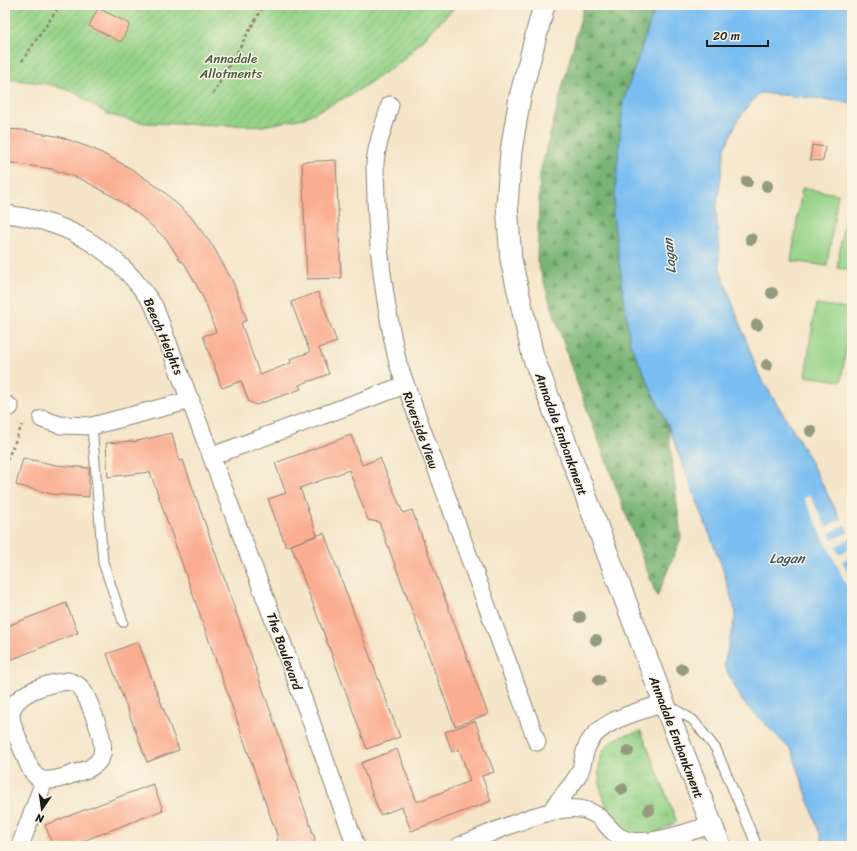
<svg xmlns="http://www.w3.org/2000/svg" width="857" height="851" font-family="Sriracha,sans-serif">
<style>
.grass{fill:url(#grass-tufts);stroke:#587752}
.forest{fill:url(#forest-firs);stroke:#4a6848}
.park{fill:#95d288;stroke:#587752}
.garden{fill:url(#garden-furrows);stroke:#587752}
.water{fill:#7abef1;stroke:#4b6d86}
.pier{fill:#f4e5c9}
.building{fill:#faad91}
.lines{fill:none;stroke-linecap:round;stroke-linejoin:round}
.service-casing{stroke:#888072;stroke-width:11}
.minor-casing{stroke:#888072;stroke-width:19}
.tertiary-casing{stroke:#888072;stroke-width:23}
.path{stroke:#888072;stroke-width:2.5;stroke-dasharray:3 3;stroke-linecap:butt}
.service{stroke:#fff;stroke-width:9}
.minor{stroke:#fff;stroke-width:17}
.tertiary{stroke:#fff;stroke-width:21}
.tree{fill:#949a7f}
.labels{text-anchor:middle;stroke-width:3;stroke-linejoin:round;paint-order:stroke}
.park-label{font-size:13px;fill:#465c42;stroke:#fcf5e5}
.street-label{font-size:13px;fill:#1c1c1c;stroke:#fcf5e5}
.water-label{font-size:14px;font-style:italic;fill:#3d5567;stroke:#fcf5e5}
</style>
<defs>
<pattern id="grass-tufts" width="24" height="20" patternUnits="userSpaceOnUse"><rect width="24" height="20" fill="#95d288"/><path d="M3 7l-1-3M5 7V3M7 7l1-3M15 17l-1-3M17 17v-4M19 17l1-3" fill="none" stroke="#80b475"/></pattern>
<pattern id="forest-firs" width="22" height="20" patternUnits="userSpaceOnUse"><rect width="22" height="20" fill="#78b474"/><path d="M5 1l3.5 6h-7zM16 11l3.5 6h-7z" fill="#62925e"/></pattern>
<pattern id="garden-furrows" width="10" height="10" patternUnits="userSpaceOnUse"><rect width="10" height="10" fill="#95d288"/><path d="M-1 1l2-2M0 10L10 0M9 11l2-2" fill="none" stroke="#80b475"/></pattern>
</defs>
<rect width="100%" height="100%" fill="#fcf5e5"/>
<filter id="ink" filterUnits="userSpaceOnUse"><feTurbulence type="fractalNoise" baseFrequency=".025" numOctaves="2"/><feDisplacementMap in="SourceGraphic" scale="8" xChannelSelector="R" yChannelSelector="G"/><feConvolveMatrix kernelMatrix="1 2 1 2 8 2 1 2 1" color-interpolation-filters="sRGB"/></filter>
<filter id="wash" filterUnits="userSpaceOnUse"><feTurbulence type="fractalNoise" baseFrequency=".012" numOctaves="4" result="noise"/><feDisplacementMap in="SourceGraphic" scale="16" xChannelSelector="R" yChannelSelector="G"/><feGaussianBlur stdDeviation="0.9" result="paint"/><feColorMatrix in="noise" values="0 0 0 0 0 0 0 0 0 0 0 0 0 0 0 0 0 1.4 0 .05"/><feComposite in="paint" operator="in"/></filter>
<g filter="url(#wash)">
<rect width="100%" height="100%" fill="#f4e5c9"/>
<!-- grass -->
<path class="grass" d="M641,731L677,822C667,826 655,835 644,837C641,837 638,835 635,835C606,827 585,764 610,743C617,736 632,734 641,731Z"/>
<!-- forest -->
<path class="forest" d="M584,5H656L623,102L630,343L668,426L681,538L657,597L572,369L537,261L540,173Z"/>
<!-- park -->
<path class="park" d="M802,188L838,194L827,266L791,261Z
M848,196L852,197V270L837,268Z
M816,304L852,309L841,381L805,376Z"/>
<!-- garden -->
<path class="garden" d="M5,5H457L402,61L354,93L304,118L263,126L144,123L109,115L73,92L49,84L5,79Z"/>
<!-- water -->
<path class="water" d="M656,5H852V103L816,98L759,93L738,119L725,148L716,210L720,270L759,375L798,438L852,541V846H824L792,751L743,702L724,665L736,613L723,569L668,426L630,343L613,216L623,102Z"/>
<!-- pier -->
<path class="pier" d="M810,495L826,527L842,519L845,525L829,533L832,540L849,532L852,537L835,547L839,554L852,548V556L842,561L852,580V596L804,498Z"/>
<g id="blocks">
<!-- building -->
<path class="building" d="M98,8L130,24L121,42L89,26Z
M5,129L23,130L61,137L96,150L132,169L163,191L191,217L214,248L233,282L247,320L241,323L260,375L291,363L290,359L310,352L291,302L318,292L337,342L319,348L329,374L299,385L301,389L256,405L249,402L241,381L222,388L203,336L216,332L203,297L186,266L182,261L181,262L167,240L142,217L114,197L83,180L52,169L5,162Z
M812,145L825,147L823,161L810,160Z
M336,160L341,278L307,279L302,162Z
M172,433L179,461L183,460L315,839L312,846H275L278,838L150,472L108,477L106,443L133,441V442Z
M351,435L362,465L380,458L403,513L412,510L488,714L455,726L379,522L368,520L349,470L300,488L317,535L286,547L268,499L286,493L275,463Z
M23,458L56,465L89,468V497L52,494L16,485Z
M324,533L400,737L367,749L291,545Z
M66,603L78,633L5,662V627Z
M138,642L179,750L147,762L107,654Z
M475,721L494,772L482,776L491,801L411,831L402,807L380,815L361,763L397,749L417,802L470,781L459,749L452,752L445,732Z
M153,784L163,810L70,846H53L45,825Z"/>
</g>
</g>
<g filter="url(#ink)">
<use href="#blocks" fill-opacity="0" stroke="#888072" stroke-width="1"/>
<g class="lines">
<defs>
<path id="service" d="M92,426L103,562L123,622
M668,705L693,720L716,749L757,846"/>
<path id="minor" d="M390,105C385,124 376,144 375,164C375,176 376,188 376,201C378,256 386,310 398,364L537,742
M5,214C70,221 118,251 154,306L290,663L356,846
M5,404L10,407
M42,419L60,425L92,426L191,400
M212,456L405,385
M68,681C73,683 78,684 81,688C87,695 101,732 102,742C103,747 103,752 101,757C96,767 86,770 76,773C34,789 34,779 19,741C16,733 11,724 11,715C13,692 50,683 68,681Z
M552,810C560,797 572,787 579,773C584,764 583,753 588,744C601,719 639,712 664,703
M20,846L44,781
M459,846C490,834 549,805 580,809C602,813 603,824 618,836C640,851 686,832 711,825"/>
<path id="tertiary" d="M544,5L520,97L511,151L507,205L511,260L533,356L664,703L720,846"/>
</defs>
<!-- service casing -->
<use href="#service" class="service-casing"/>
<!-- minor casing -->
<use href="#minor" class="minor-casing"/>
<!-- tertiary casing -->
<use href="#tertiary" class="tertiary-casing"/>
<!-- path -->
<path class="path" d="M22,61L60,5
M213,94L264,5
M5,465L22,425"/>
<!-- service -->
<use href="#service" class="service"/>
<!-- minor -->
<use href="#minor" class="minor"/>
<!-- tertiary -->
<use href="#tertiary" class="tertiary"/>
</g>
<!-- trees -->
<g class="tree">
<circle cx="747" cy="182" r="6"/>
<circle cx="767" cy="186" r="6"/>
<circle cx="751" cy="239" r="6"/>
<circle cx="772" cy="293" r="6"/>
<circle cx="757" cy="325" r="6"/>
<circle cx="767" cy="365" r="6"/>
<circle cx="811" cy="431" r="6"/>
<circle cx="580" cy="617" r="6"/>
<circle cx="596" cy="640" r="6"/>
<circle cx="682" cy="669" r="6"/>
<circle cx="599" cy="680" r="6"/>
<circle cx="628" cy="751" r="6"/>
<circle cx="622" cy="789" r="6"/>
<circle cx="649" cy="810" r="6"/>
</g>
</g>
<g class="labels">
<!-- park labels -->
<g class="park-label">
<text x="231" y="63">Annadale<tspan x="231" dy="15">Allotments</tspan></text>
</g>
<!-- street labels -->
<g class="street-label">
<text transform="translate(164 336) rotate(67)" y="5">Beech Heights</text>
<text transform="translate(421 430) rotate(70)" y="5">Riverside View</text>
<text transform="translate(562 434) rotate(70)" y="5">Annadale Embankment</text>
<text transform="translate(285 651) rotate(70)" y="5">The Boulevard</text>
<text transform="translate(677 737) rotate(69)" y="5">Annadale Embankment</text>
</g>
<!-- water labels -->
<g class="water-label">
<text transform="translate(669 256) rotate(-96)" y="5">Lagan</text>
<text x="787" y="563">Lagan</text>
</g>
</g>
<!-- margin -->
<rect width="857" height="851" fill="none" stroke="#fcf5e5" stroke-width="20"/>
<!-- north arrow -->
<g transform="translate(42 809) rotate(193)" stroke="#fcf5e5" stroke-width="3" paint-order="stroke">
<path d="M0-3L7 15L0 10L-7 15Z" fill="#1c1c1c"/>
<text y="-6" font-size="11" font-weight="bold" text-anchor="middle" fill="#1c1c1c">N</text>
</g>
<!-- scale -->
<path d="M707 40v6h61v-6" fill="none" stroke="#1c1c1c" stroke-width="2"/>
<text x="713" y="40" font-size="12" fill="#1c1c1c" stroke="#fcf5e5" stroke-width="3" paint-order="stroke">20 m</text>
</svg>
